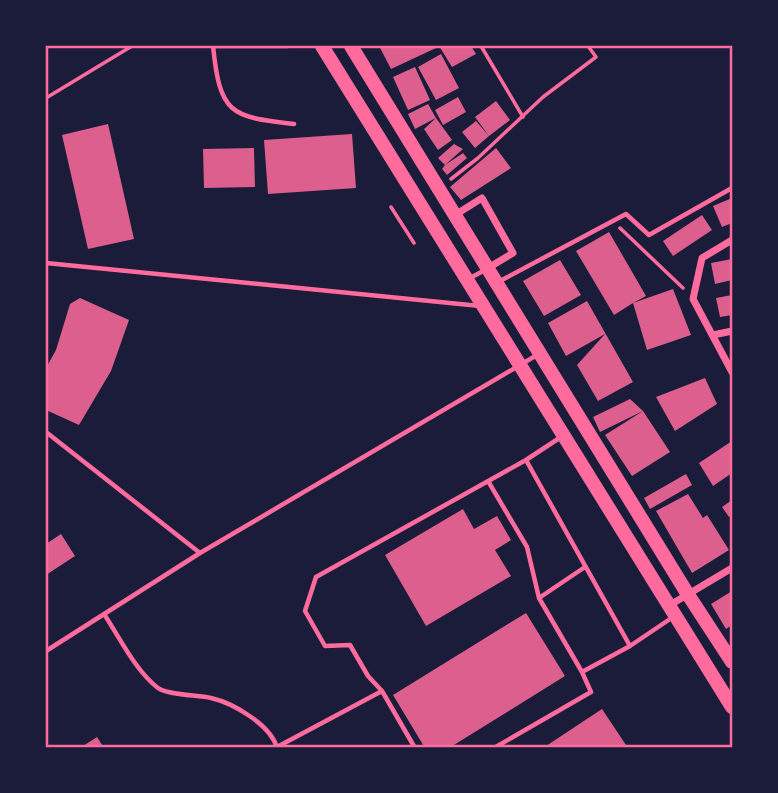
<svg xmlns="http://www.w3.org/2000/svg" width="778" height="793" font-family="'Space Grotesk',sans-serif">
<style>
.building{fill:#dd5f8e}
.lines{fill:none;stroke-linecap:round;stroke-linejoin:round}
.path{stroke:#ff6b9d;stroke-width:3.5}
.service{stroke:#ff6b9d;stroke-width:4.5}
.minor{stroke:#ff6b9d;stroke-width:7}
.primary{stroke:#ff6b9d;stroke-width:14}
.neatline{fill:none;stroke:#ff6b9d;stroke-width:2.5}
</style>
<rect width="100%" height="100%" fill="#1b1b3a"/>
<!-- building -->
<path class="building" d="M379,46H435L436,48L391,69Z
M439,46H471L476,54L452,67Z
M441,54L459,88L436,100L418,67Z
M415,67L430,100L408,110L393,77Z
M458,97L466,112L443,125L435,110Z
M496,101L510,120L489,136L475,117Z
M428,104L436,118L415,129L408,114Z
M436,118L452,140L438,150L424,129Z
M476,121L489,136L475,148L462,132Z
M108,124L134,239L88,249L62,135Z
M352,134L356,188L268,194L264,140Z
M454,144L463,149L445,165L463,153L467,158L447,175L442,169L445,165L438,158Z
M254,148L255,187L204,188L203,149Z
M496,148L511,168L461,200L450,187Z
M732,198V223L722,227L713,206Z
M702,215L712,230L673,256L663,241Z
M609,232L646,296L633,303L673,289L691,335L647,350L633,303L614,315L576,251Z
M732,259V280L715,284L711,263Z
M560,260L581,295L544,316L523,281Z
M732,295V315L720,317L716,298Z
M80,298L129,320L111,371L79,425L46,410V368L56,350L70,304Z
M587,301L633,382L598,401L577,365L605,334L566,356L548,323Z
M705,378L717,404L675,431L656,397Z
M630,399L643,411L600,432L593,417Z
M643,411L670,452L632,476L605,435Z
M732,441V473L713,486L699,463Z
M686,474L692,485L650,509L644,498Z
M688,494L703,518L707,515L729,550L692,573L656,511Z
M732,500V515L729,517L722,507Z
M463,509L474,529L497,516L511,540L495,550L511,576L426,626L385,555Z
M61,534L75,556L46,575V544Z
M732,591V625L726,629L711,604Z
M526,613L565,676L449,748H425L393,695Z
M602,709L628,748H543Z
M97,737L104,748H80Z"/>
<g class="lines">
<!-- path -->
<path class="path" d="M481,46L523,117
M46,98L132,46
M451,179L478,158L543,97L596,57L588,46
M391,207L414,243
M620,228L683,288"/>
<!-- service -->
<path class="service" d="M212,46H288
M213,46C220,113 229,117 294,124
M46,263L480,306
M470,278L487,269
M500,281L626,214L649,235L732,188
M46,432L200,553
M526,460L561,437
M488,481L527,547L539,598L582,672
M539,598L585,567
M104,614C120,638 135,670 158,688C167,695 198,695 211,698C233,703 271,725 277,748
M46,651L200,553L537,355
M277,747L382,691
M415,748L382,691L368,676L350,645L325,646L305,611L316,577L526,460L630,646
M494,748L591,692L582,672L630,646L673,617"/>
<!-- minor -->
<path class="minor" d="M455,215L482,198L513,253L488,268
M732,240L702,258L693,299L732,372
M713,335L732,331
M670,605L732,568"/>
<!-- primary -->
<path class="primary" d="M322,46L732,707
M351,46L687,593L732,662"/>
</g>
<!-- border -->
<rect width="778" height="793" fill="none" stroke="#1b1b3a" stroke-width="94"/>
<rect x="47" y="47" width="684" height="699" class="neatline"/>
</svg>
